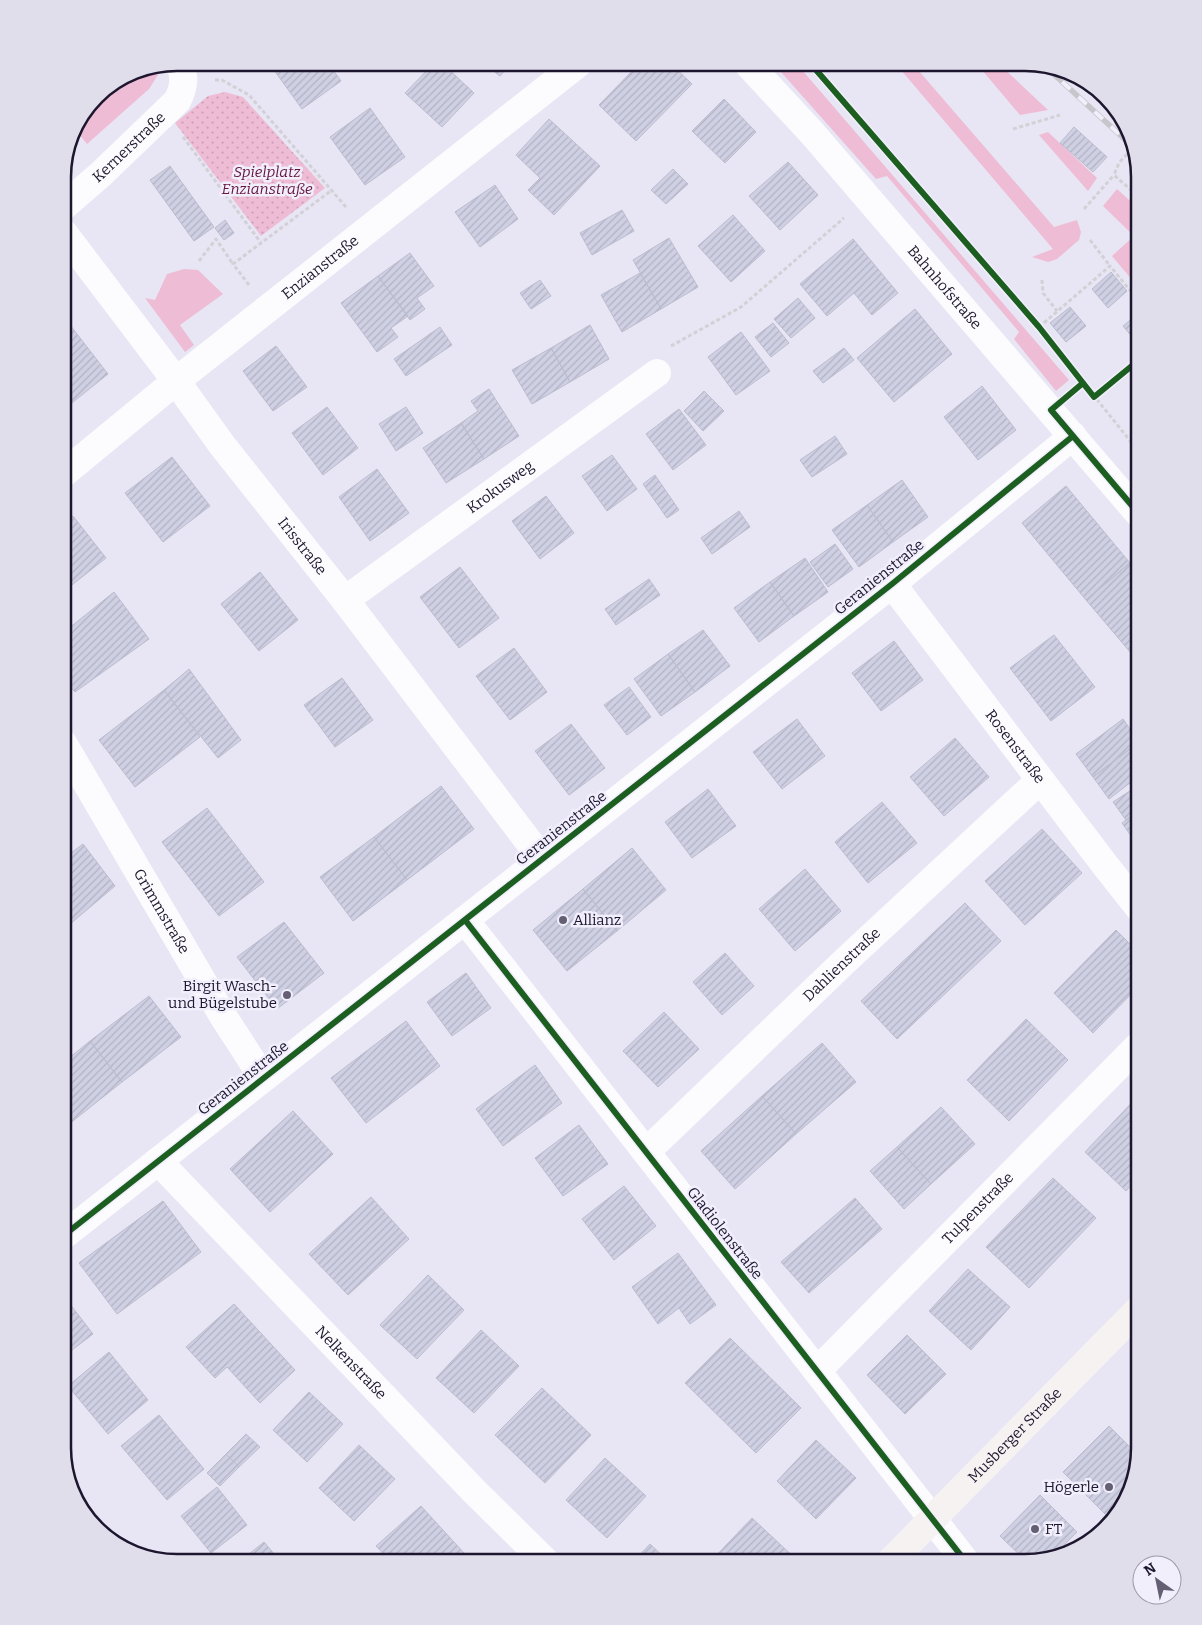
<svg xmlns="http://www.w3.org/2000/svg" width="1202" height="1625" font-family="Bitter,serif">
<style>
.grass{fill:#eebcd5}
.park{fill:url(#park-dots)}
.building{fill:url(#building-hatch);stroke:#bbbdcf}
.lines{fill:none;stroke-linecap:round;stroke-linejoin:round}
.path{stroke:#d2d1d6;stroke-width:3;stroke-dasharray:4 2.5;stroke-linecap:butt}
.minor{stroke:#fcfbfd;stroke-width:28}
.tertiary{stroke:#fcfbfd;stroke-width:28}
.secondary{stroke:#f6f2f2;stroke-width:28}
.rail-casing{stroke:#c7c6cb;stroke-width:5.5}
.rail{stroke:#f2effd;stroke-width:4;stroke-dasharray:11;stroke-linecap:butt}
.cycleway-casing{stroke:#f2effd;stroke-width:9}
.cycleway{stroke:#1b5e20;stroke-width:6}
.poi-dot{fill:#645f73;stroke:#f2effd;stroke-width:2}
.labels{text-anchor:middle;stroke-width:5;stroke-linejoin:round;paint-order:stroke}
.street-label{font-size:15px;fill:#1d162e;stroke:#f2effd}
.park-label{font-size:15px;font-style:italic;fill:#67163e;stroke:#f2effd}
.poi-label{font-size:15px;fill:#1d162e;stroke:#f2effd;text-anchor:start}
.rim{fill:none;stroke:#1d162e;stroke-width:2.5}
</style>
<defs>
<pattern id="park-dots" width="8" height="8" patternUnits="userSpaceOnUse" patternTransform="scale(1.25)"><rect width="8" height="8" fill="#eebcd5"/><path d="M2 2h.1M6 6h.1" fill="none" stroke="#cca1b7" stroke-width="1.8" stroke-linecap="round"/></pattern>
<pattern id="building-hatch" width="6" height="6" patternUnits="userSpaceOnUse" patternTransform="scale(1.25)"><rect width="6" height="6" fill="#cfd0e3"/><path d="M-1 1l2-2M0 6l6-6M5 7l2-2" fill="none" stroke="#b1b2c3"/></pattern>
</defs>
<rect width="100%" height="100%" fill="#e8e6f4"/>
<!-- grass -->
<path class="grass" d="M773,63H796L1069,380L1056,391L1014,339L1019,332L887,176L876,179Z
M895,63H912L1054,227L1077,220L1081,232L1079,240L1057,259L1048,262L1032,257L1053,249Z
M976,63H998L1048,110L1020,115Z
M162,66L163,67L149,89L87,144L74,128V127L101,91L134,71Z
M1048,132L1097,178L1088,191L1039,135Z
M1117,189L1139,209V241L1134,245L1139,252V288L1112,256L1134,236L1103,206Z
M184,269L198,270L223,294L180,325L194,345L185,352L145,298L155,300L167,274Z"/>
<!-- park -->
<path class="park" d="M225,92L243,97L325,188L261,236L175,123L208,96Z"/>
<!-- building -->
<path class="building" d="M269,63H328L341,81L302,109Z
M434,63H442L474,93L442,127L405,93Z
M483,63H511L500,76Z
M640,63H670L692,84L636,141L599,105Z
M724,99L756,132L725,163L692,131Z
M370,108L405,157L365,185L330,137Z
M549,119L600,166L554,215L528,190L540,178L516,155Z
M1074,127L1107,157L1093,172L1060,143Z
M788,162L818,195L780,230L749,196Z
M170,166L214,227L194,241L150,180Z
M673,169L688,184L666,204L651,190Z
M495,185L518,219L480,247L455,212Z
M622,210L634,231L592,255L580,233Z
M733,215L765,251L731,282L698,246Z
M225,220L234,233L224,240L215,228Z
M669,238L698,287L661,309L633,260Z
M853,239L898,293L872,315L854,293L827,316L800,284Z
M410,253L434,286L417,298L425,309L410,320L378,276Z
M1111,272L1127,291L1108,308L1092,289Z
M640,273L661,309L622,332L601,295Z
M378,276L408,316L391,328L398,337L377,352L341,303Z
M540,280L551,296L531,309L520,293Z
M798,298L815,318L791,338L774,319Z
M1070,307L1086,326L1066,342L1050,323Z
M915,309L952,354L894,402L857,358Z
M1139,313V345L1123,326Z
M63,316L108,374L63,410Z
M773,323L789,343L771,357L755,337Z
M590,325L609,359L570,382L551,348Z
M440,327L452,345L406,376L394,359Z
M741,332L770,371L736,395L708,357Z
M276,346L307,387L273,411L243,371Z
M551,348L570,382L532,404L512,370Z
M844,348L854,360L823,383L813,371Z
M982,386L1016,430L978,460L944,417Z
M489,389L519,436L484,459L461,423L478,411L471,401Z
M704,391L724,411L703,431L684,411Z
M327,407L358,448L323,475L292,433Z
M406,407L423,433L396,451L379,424Z
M679,409L706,445L673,470L646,434Z
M461,423L484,459L446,483L423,448Z
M835,436L847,454L812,477L800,460Z
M612,455L637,489L607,511L582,476Z
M172,457L210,506L163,542L125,493Z
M377,469L409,513L370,541L339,497Z
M655,475L679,510L667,518L643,484Z
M902,480L928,517L893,542L867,505Z
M1066,486L1130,563L1086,600L1022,523Z
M546,496L574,533L540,559L512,521Z
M867,505L893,542L859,567L832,530Z
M739,511L750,527L712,554L701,538Z
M73,516L106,558L63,592V523Z
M835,544L853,569L828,587L810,562Z
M805,558L828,592L794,616L770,582Z
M1130,563L1139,575V656L1136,659L1086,600Z
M460,567L499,618L459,648L420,597Z
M260,572L298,620L259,651L221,604Z
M649,579L660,595L616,625L605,609Z
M770,582L794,616L759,642L734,608Z
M114,592L149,639L75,692L63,678V633Z
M703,630L730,666L695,692L668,654Z
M1054,635L1095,687L1051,721L1010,668Z
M894,641L923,680L881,711L852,673Z
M514,648L547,692L510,720L476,676Z
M668,654L695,692L661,716L634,679Z
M189,669L241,740L218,758L164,690Z
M342,678L373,720L335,747L304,705Z
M629,687L651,717L627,735L604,705Z
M164,690L200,737L135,787L99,740Z
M797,719L825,756L782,789L753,752Z
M1123,719L1139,742L1093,777L1076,754Z
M571,724L605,768L569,795L535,751Z
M955,738L989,777L944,816L910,777Z
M1139,742V776L1109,799L1093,777Z
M1139,785V811L1126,820L1113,802Z
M441,786L474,829L407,880L374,837Z
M708,789L736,826L692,858L665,822Z
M882,802L917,843L868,883L835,842Z
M207,808L264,882L219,916L162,842Z
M1139,811V847L1122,823Z
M1042,829L1082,873L1025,925L985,881Z
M374,837L407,880L353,921L320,877Z
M83,844L115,886L63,930V859Z
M632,848L666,890L617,931L583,889Z
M805,869L841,911L795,951L759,909Z
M583,889L617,931L567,971L533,930Z
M965,903L1001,941L897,1039L861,1001Z
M284,922L324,973L277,1009L237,957Z
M1116,930L1139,953V986L1093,1033L1054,993Z
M725,953L754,986L722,1015L693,982Z
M466,973L491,1008L452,1036L427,1002Z
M149,996L181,1037L122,1082L90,1041Z
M664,1012L699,1049L658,1087L623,1051Z
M1026,1019L1068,1060L1009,1121L967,1080Z
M406,1021L440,1066L366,1123L331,1078Z
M90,1041L122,1082L64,1128L63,1063Z
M822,1043L856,1082L796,1134L762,1096Z
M535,1065L562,1103L503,1146L476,1109Z
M1139,1095V1177L1126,1191L1085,1152Z
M762,1096L796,1134L735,1189L701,1151Z
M941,1107L975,1144L931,1184L897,1147Z
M293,1111L333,1154L270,1212L230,1169Z
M579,1125L608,1164L563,1196L535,1158Z
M897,1147L931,1184L904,1209L870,1171Z
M1053,1178L1096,1218L1029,1288L986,1247Z
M624,1186L656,1226L614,1260L582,1219Z
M371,1197L409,1239L348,1295L309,1254Z
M855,1198L882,1229L809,1293L781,1262Z
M163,1201L201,1252L117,1314L79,1263Z
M678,1253L716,1305L690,1324L679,1308L658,1324L632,1287Z
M968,1269L1010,1307L971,1350L929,1311Z
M428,1275L464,1310L417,1359L380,1325Z
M63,1295L93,1334L63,1357Z
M234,1304L295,1370L260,1403L227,1367L215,1378L186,1347Z
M481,1330L519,1366L474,1413L436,1378Z
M907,1335L946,1374L905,1414L867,1375Z
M730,1338L801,1408L756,1453L685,1383Z
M109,1352L148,1400L108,1434L68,1386Z
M542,1388L591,1435L545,1483L495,1435Z
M309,1392L343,1424L307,1462L273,1430Z
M1139,1401V1418L1131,1409Z
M159,1415L204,1469L167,1500L121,1446Z
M1109,1426L1138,1455L1125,1500L1108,1517L1063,1472Z
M246,1434L260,1447L239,1467L226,1454Z
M816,1440L856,1478L816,1519L777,1481Z
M359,1445L395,1479L354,1521L319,1488Z
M226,1454L239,1467L220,1486L207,1473Z
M605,1458L646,1496L607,1538L566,1500Z
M217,1487L247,1525L211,1553L181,1516Z
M1040,1495L1077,1532L1055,1554L1027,1562L1000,1536Z
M421,1506L464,1553L453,1562H391L376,1546Z
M752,1518L797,1560L795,1562H710Z
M264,1542L281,1562H239Z
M650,1544L669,1562H633Z"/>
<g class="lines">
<!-- path -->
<path class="path" d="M810,63L1039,327L1139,452
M215,80H222L249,95L346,207
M1013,129L1060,115
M183,137L261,243
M1127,154L1119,163L1114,175L1139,197
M1084,209L1114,175
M1090,240L1110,266
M199,261L216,239L233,264
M1042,280L1043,293L1057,311
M249,285L233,264L332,190
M1039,327L1110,266L1139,301
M671,346L741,307L844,218
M1074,391L1083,383
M1094,397L1139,360
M63,1188L66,1194"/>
<!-- minor -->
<g class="minor">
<path id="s1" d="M63,207L101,174L177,101C184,88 186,76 179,63"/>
<path id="s2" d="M63,232L176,381L222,445L345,600L542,859"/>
<path id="s3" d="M63,474L176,381L579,63"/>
<path id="s4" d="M892,584L1105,865L1139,908"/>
<path id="s5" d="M345,600L657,373"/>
<path id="s6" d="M63,743L223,1016L263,1078"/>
<path d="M465,920L966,1562"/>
<path id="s7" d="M646,1152L845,961L1040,780"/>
<path id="s8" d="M158,1161L474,1491L546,1562"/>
<path d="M63,1236L892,584L1073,436"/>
<path id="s9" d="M817,1371L1139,1045"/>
</g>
<!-- tertiary -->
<path class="tertiary" id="s10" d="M747,63L812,133L1139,514"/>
<!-- secondary -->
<path class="secondary" id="s11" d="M890,1562L1139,1309"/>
<defs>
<path id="rail" d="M1046,67L1131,145"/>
</defs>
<!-- rail casing -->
<use href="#rail" class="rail-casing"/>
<!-- rail -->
<use href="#rail" class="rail"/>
<defs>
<path id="cycleway" d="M810,63L1039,327L1094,397L1139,360
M1083,383L1051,410L1139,514
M465,920L966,1562
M63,1236L892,584L1073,436"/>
</defs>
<!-- cycleway casing -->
<use href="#cycleway" class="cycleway-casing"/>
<!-- cycleway -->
<use href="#cycleway" class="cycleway"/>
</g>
<!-- markers -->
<g class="poi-dot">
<circle cx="563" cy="920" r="5"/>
<circle cx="287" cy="995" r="5"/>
<circle cx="1109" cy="1487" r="5"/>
<circle cx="1035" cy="1529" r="5"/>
</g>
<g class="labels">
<!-- street labels -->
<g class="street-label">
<text dy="5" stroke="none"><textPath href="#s1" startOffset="89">Kernerstraße</textPath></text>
<text dy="5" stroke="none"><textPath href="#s3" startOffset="330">Enzianstraße</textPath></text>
<text dy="5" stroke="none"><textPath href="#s10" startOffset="299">Bahnhofstraße</textPath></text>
<text dy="5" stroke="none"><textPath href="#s5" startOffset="192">Krokusweg</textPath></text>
<text dy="5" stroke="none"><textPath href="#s2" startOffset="395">Irisstraße</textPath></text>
<text transform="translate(879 577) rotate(-39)" y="5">Geranienstraße</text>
<text dy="5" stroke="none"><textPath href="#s4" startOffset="204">Rosenstraße</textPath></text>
<text transform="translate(561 828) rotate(-38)" y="5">Geranienstraße</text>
<text dy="5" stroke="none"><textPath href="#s6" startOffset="195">Grimmstraße</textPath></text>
<text dy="5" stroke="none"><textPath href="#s7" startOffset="271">Dahlienstraße</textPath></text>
<text transform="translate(243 1078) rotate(-38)" y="5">Geranienstraße</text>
<text dy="5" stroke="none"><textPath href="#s9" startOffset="229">Tulpenstraße</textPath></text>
<text transform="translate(725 1233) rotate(52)" y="5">Gladiolenstraße</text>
<text dy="5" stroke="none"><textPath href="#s8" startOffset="279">Nelkenstraße</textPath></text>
<text dy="5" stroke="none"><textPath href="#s11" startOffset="178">Musberger Straße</textPath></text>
</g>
<!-- park labels -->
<g class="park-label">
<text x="267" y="177">Spielplatz<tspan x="267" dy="17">Enzianstraße</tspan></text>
</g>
<!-- poi labels -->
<g class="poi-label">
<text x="573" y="925">Allianz</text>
<text x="277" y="991" text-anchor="end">Birgit Wasch-<tspan x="277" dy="17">und Bügelstube</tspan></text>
<text x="1099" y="1492" text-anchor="end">Högerle</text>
<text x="1045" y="1534">FT</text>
</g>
</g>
<!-- crop -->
<path d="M0 0H1202V1625H0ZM177 71H1025A106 106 0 0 1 1131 177V1448A106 106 0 0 1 1025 1554H177A106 106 0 0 1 71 1448V177A106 106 0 0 1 177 71Z" fill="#e1deec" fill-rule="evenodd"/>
<path class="rim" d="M177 71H1025A106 106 0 0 1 1131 177V1448A106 106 0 0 1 1025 1554H177A106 106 0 0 1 71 1448V177A106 106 0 0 1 177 71Z"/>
<!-- north arrow -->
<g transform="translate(1157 1580) rotate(327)"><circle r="24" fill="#f2effd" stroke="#9d98aa"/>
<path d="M0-4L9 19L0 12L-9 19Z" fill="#645f73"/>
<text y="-8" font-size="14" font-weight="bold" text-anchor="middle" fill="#1d162e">N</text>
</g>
</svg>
